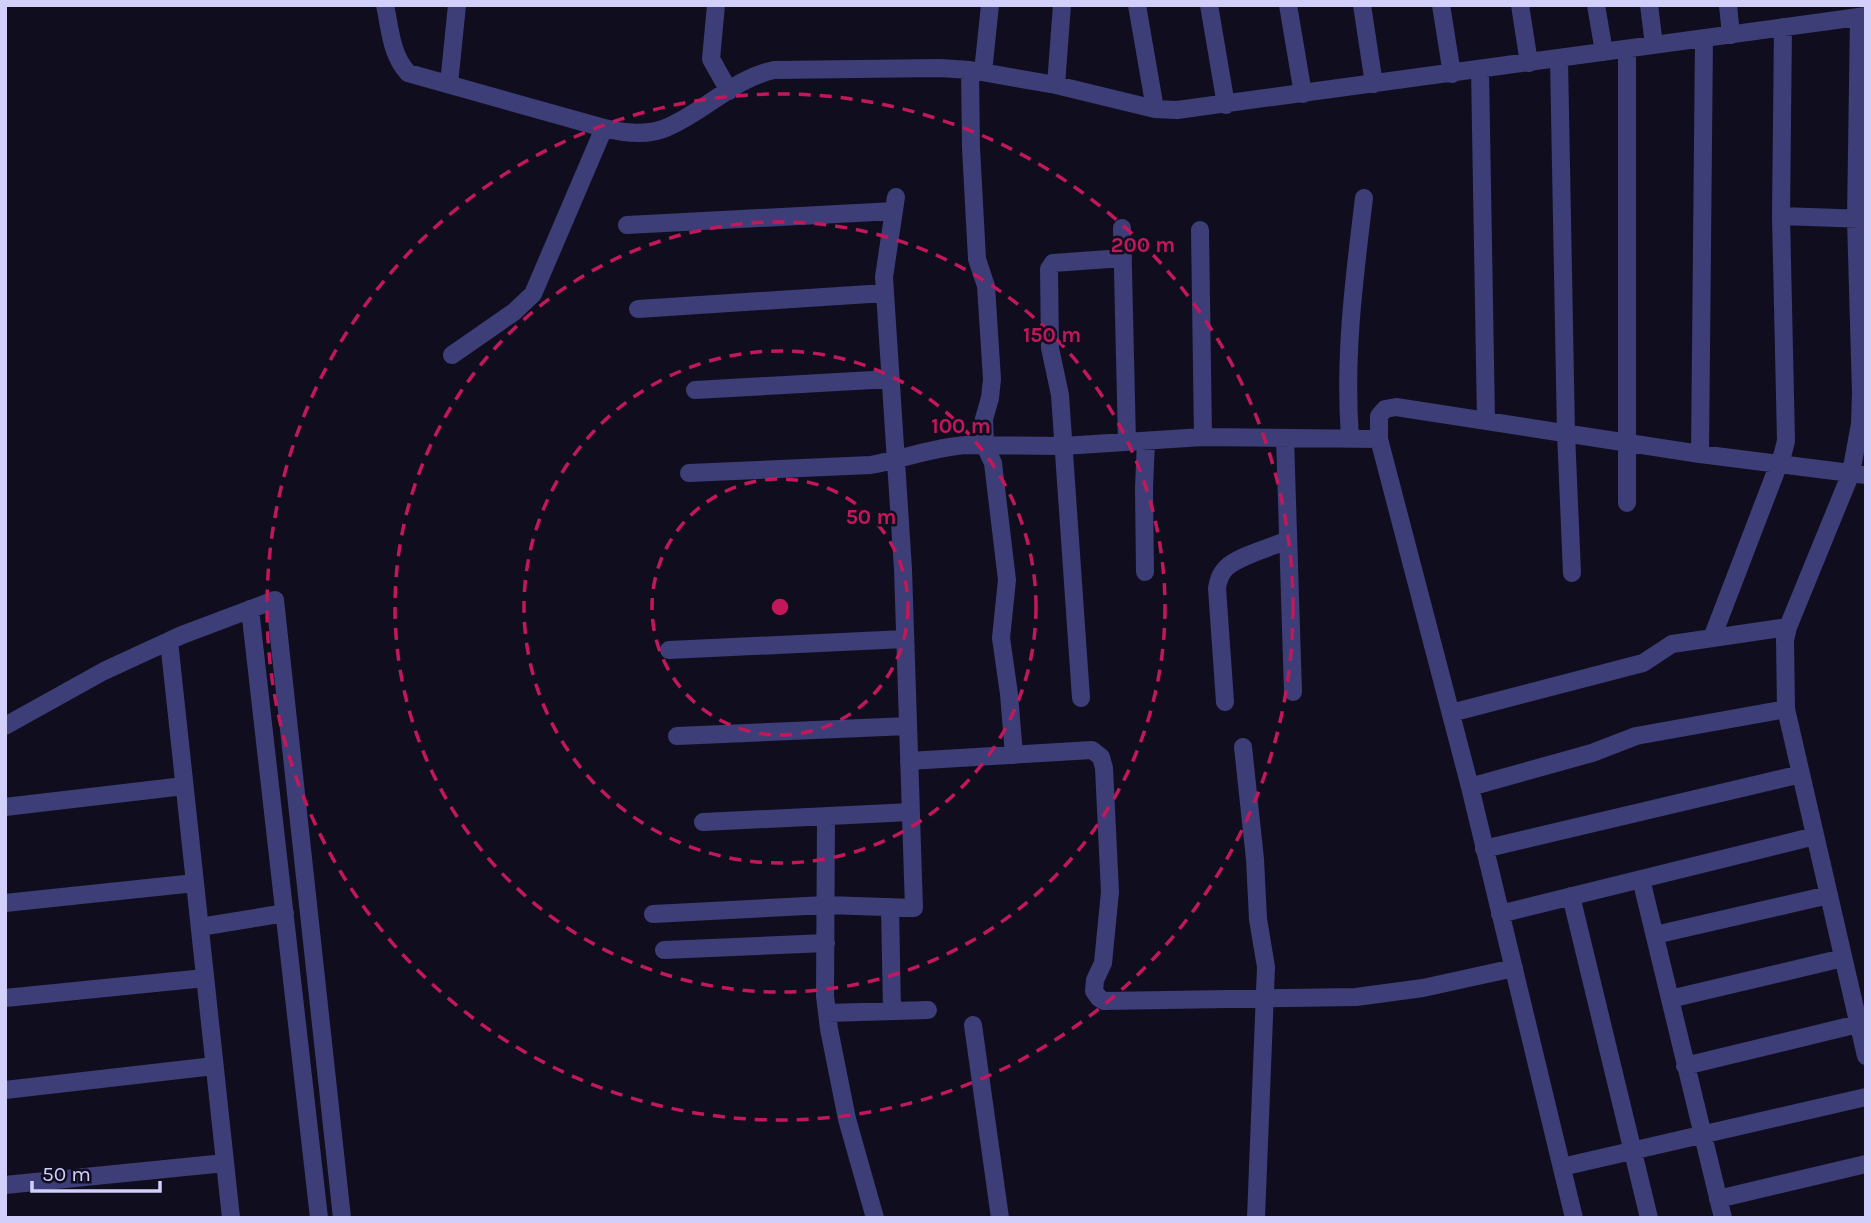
<svg xmlns="http://www.w3.org/2000/svg" width="1871" height="1223" font-family="Karla,sans-serif">
<style>
.lines{fill:none;stroke-linecap:round;stroke-linejoin:round}
.minor{stroke:#3d3d78;stroke-width:18}
.ring{fill:none;stroke:#c2185b;stroke-width:3.5;stroke-dasharray:12 9}
.centre{fill:#c2185b;stroke:#100e1e;stroke-width:3.5}
.ring-label{font-size:21px;text-anchor:middle;font-weight:bold;fill:#c2185b;stroke:#100e1e;stroke-width:5;stroke-linejoin:round;paint-order:stroke}
</style>
<rect width="100%" height="100%" fill="#100e1e"/>
<g class="lines">
<!-- minor -->
<path class="minor" d="M385,5C390,28 391,55 408,73L604,128C623,133 649,136 668,127C705,111 735,78 774,70L940,68L970,70L1056,85L1155,109L1177,110L1866,16
M716,5L711,59L729,91
M1137,5L1155,109
M1209,5L1226,105
M1288,5L1303,94
M1362,5L1374,84
M1441,5L1452,74
M1520,5L1529,63
M1596,5L1604,52
M1649,5L1654,45
M1728,5L1731,35
M1859,17L1856,219L1861,393L1860,424L1851,473L1788,627L1785,640L1786,709L1866,1056
M1627,49V503
M1559,59L1566,433L1572,573
M1480,69L1486,421
M970,70L971,148L977,259L986,286L992,379L990,398L984,419L985,446L993,463L1007,580L1001,638L1009,694L1014,755
M983,72L990,5
M449,84L457,5
M1056,85L1062,5
M1781,216L1866,219
M627,225L894,211
M1122,228L1127,442
M1200,230L1203,437
M638,309L885,293
M452,355L514,312L533,294L604,128
M695,390L891,379
M1285,438L1293,692
M1350,438C1344,356 1354,280 1364,198
M1700,454L1704,38
M689,473L871,465C903,459 934,447 966,445L1063,446L1203,437L1379,439
M1145,572L1144,488L1146,441
M250,609L319,1218
M1712,638L1783,453L1786,441L1781,216L1783,27
M169,641L231,1218
M669,650L905,639
M1081,698L1060,395L1050,348L1049,269L1053,263L1123,258
M1225,702L1217,588C1218,581 1220,574 1226,568C1238,556 1272,547 1288,540
M1451,713L1643,663L1672,644L1788,627
M5,726L104,671L182,635L275,600L342,1218
M677,736L908,726
M1243,747L1255,859L1258,919L1266,967L1256,1218
M909,761L1092,750L1101,757L1104,768L1110,892L1103,963L1095,980L1094,991L1099,998L1104,1001L1356,997L1423,988L1514,968
M1470,787L1592,753L1636,736L1786,709
M5,807L184,786
M826,816L825,996L829,1029L847,1119L875,1218
M703,822L911,812
M1484,849L1801,774
M1641,879L1723,1218
M1571,896L1649,1218
M5,903L195,883
M890,907L892,1011
M653,914L826,905L914,908L903,569L884,277L896,197
M1500,914L1815,836
M200,927L285,913
M1655,935L1829,895
M664,950L826,943
M5,998L205,978
M1670,999L1843,958
M827,1013L928,1010
M973,1025L1000,1218
M1685,1066L1858,1024
M5,1090L214,1066
M1562,1167L1866,1097
M5,1185L225,1163
M1718,1199L1866,1164
M1574,1218L1470,787L1379,439V416L1385,409L1396,407L1700,454L1866,475"/>
</g>
<!-- distance rings -->
<g class="ring">
<circle cx="780" cy="607" r="128"/>
<circle cx="780" cy="607" r="256"/>
<circle cx="780" cy="607" r="385"/>
<circle cx="780" cy="607" r="513"/>
</g>
<circle cx="780" cy="607" r="10" class="centre"/>
<g class="ring-label">
<text x="1143" y="252">200 m</text>
<text x="1052" y="342">150 m</text>
<text x="961" y="433">100 m</text>
<text x="871" y="524">50 m</text>
</g>
<!-- border -->
<rect width="1871" height="1223" fill="none" stroke="#d2cffb" stroke-width="14"/>
<!-- scale -->
<path d="M32 1181v10h128v-10" fill="none" stroke="#d2cffb" stroke-width="3.5"/>
<text x="42" y="1181" font-size="21" fill="#d2cffb" stroke="#100e1e" stroke-width="5" paint-order="stroke">50 m</text>
</svg>
